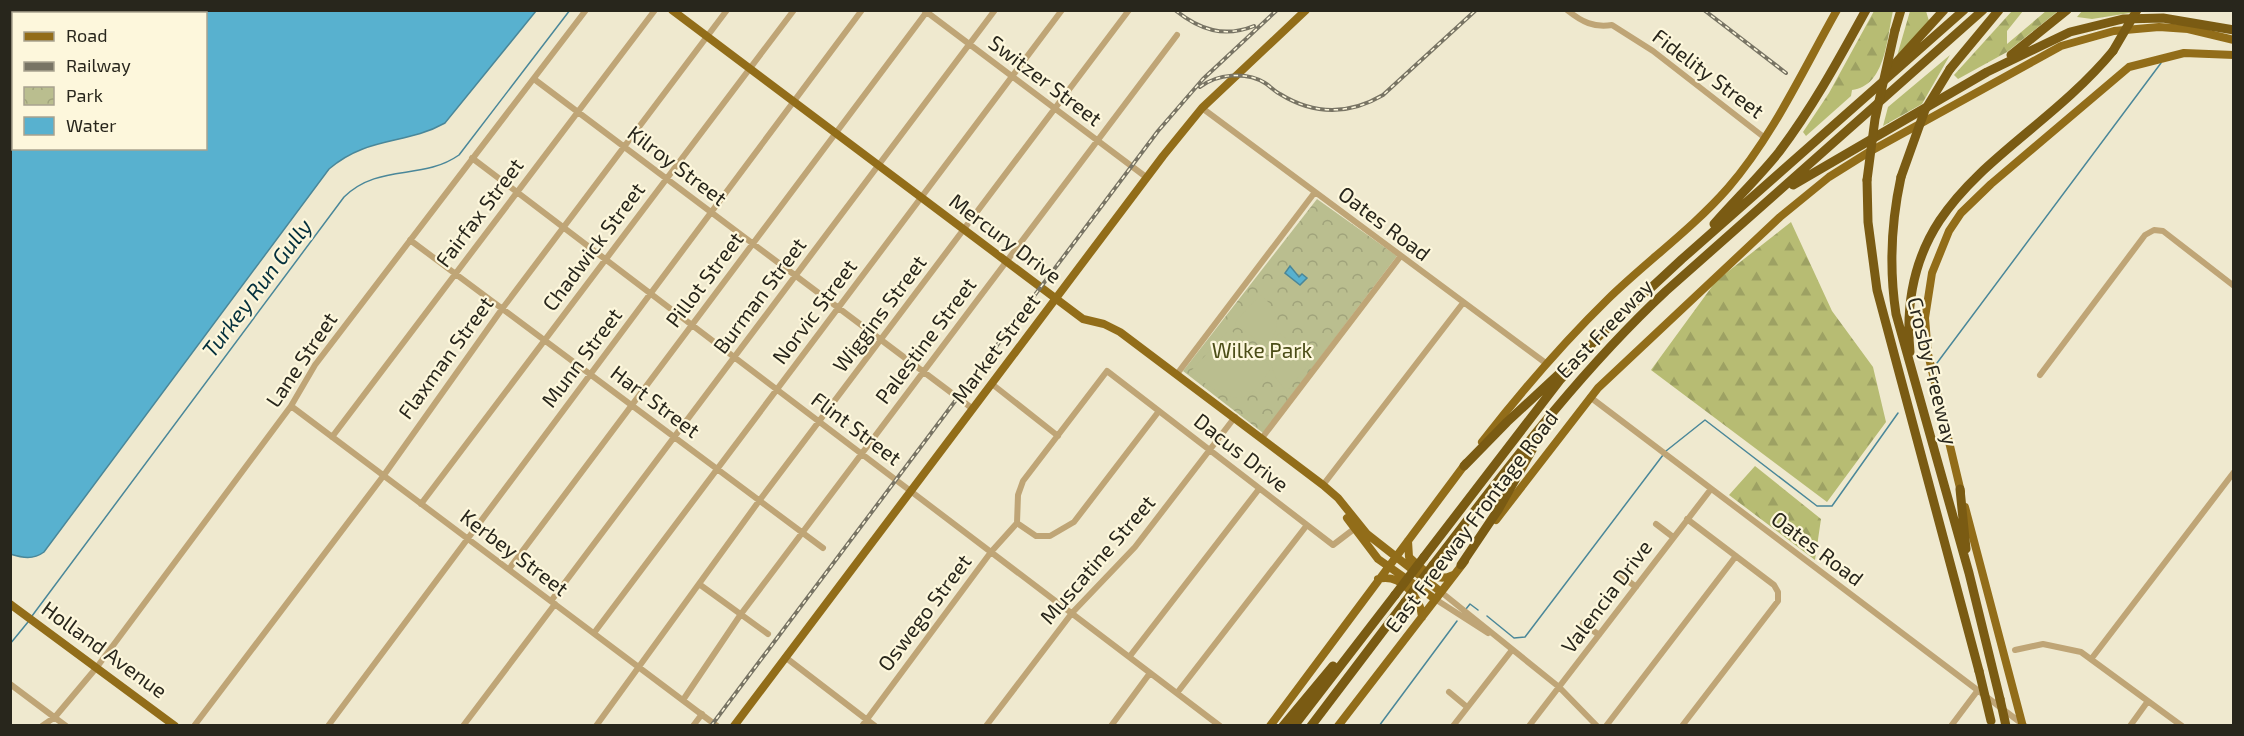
<svg xmlns="http://www.w3.org/2000/svg" width="2244" height="736" font-family="'Exo 2',sans-serif">
<style>
.forest{fill:url(#forest-firs)}
.park{fill:url(#park-crowns)}
.pitch{fill:#babe8f}
.water{fill:#58b1cf;stroke:#4a8799;stroke-width:1.5;fill-rule:evenodd}
.lines{fill:none;stroke-linecap:round;stroke-linejoin:round}
.stream{stroke:#4a8799;stroke-width:1.5}
.minor{stroke:#bfa576;stroke-width:6}
.major{stroke:#926d19;stroke-width:8}
.highway{stroke:#7a5b13;stroke-width:9}
.rail-casing{stroke:#787464;stroke-width:4}
.rail{stroke:#fdf7dc;stroke-width:1.5;stroke-dasharray:4.5;stroke-linecap:butt}
.highway-bridge{stroke:#7a5b13;stroke-width:9}
.labels{text-anchor:middle;stroke-width:4.5;stroke-linejoin:round;paint-order:stroke}
.street-label{font-size:21px;fill:#28261c;stroke:#fdf7dc}
.park-label{font-size:21px;fill:#4c4e18;stroke:#fdf7dc}
.water-label{font-size:22px;font-style:italic;fill:#04303d;stroke:#fdf7dc}
</style>
<defs>
<pattern id="forest-firs" width="22" height="20" patternUnits="userSpaceOnUse" patternTransform="scale(1.5)"><rect width="22" height="20" fill="#b7bc73"/><path d="M5 1l3.5 6h-7zM16 11l3.5 6h-7z" fill="#9da163"/></pattern>
<pattern id="park-crowns" width="20" height="18" patternUnits="userSpaceOnUse" patternTransform="scale(1.5)"><rect width="20" height="18" fill="#babe8f"/><path d="M2 6a3 3 0 1 1 6 0M12 15a3 3 0 1 1 6 0" fill="none" stroke="#a0a37b"/></pattern>
</defs>
<rect width="100%" height="100%" fill="#efe9cf"/>
<!-- forest -->
<path class="forest" d="M1874,11H1893C1887,37 1886,86 1852,90L1851,96L1806,136L1803,132L1829,93Z
M1910,11H1926L1929,21L1897,56Z
M2012,11H2023L2007,31V44L2046,11H2058L2007,52L1958,79L1954,75Z
M2082,11H2131L2130,13L2092,19L2077,17Z
M1950,55L1922,104L1883,126L1888,107Z
M1791,222L1832,311L1873,367L1886,422L1827,502L1651,370L1716,281Z
M1755,466L1821,519L1815,560L1729,495Z"/>
<!-- park -->
<path class="park" d="M1317,199L1397,256L1263,433L1183,371Z"/>
<!-- pitch -->
<path class="pitch" d="M1260,295C1279,308 1282,328 1267,346L1236,326L1235,322Z
M1228,331H1232L1268,364L1270,370C1264,376 1261,384 1255,390C1234,410 1208,385 1190,372Z
M1279,333L1313,359L1287,391C1270,376 1265,353 1279,333Z"/>
<!-- water -->
<path class="water" d="M10,11H536L445,123C406,145 367,136 329,169L44,552C33,560 23,558 10,554ZM14,14H206V148H14Z
M1290,266L1299,277L1302,274L1307,278L1300,285L1285,273Z"/>
<g class="lines">
<!-- stream -->
<path class="stream" d="M1937,363L2161,63
M1666,451L1705,420L1817,506H1832L1898,413
M1466,609L1470,604L1478,610
M32,616L344,197C379,163 422,181 459,155L570,10
M1487,616L1514,638L1525,637L1663,455
M10,644L28,622
M1379,726L1457,621"/>
<!-- minor -->
<path class="minor" d="M924,10L1146,177
M1567,10C1582,22 1594,28 1612,25L1653,51L1765,138
M534,79L973,409
M1202,108L1547,364
M472,158L1220,726
M410,240L823,548
M1177,374L1315,192
M2040,375L2145,235L2154,230L2163,231L2234,286
M992,384L1058,436
M1590,397L2025,726
M291,406L717,726
M332,437L655,10
M1262,438L1400,257
M1323,485L1463,303
M421,504L794,10
M1017,523L1018,495L1023,481L1107,371L1333,545L1354,529
M1017,523L1036,536H1050L1074,522L1159,411
M1656,524L1673,537
M509,569L928,10
M1619,574L1636,587
M699,584L768,634
M1441,592L1559,687L1597,726
M1435,599L1488,633
M551,601L995,10
M1583,623L1599,635
M594,633L1062,10
M2015,650L2043,644L2081,652L2182,726
M1130,656L1259,489
M785,657L875,726
M2092,658L2234,472
M10,684L66,726
M1449,692L1467,707
M1177,693L1307,525
M683,700L741,614L1177,35
M42,726L55,717L97,667L291,406L315,365L586,10
M194,726L384,475L502,309L727,10
M328,726L862,10
M463,726L555,604
M596,726L759,501L1129,10
M693,726L702,714
M862,726L991,552L1017,523
M986,726L1072,613L1135,547L1235,417
M1111,726L1150,673
M1453,726L1512,650
M1529,726L1711,489
M1606,726L1736,556
M1682,726L1778,601V592L1774,585L1687,519
M1951,726L1978,690
M2130,726L2148,701"/>
<!-- major -->
<path class="major" d="M672,10L1083,319L1104,324L1120,332L1323,485L1338,498L1367,534L1441,592
M1482,442C1521,392 1563,343 1608,299C1647,261 1692,229 1728,188C1773,136 1803,70 1837,10
M1961,492L1928,354L1925,318L1932,273L1949,231L1961,213L1991,184L2129,67L2184,53L2234,55
M1965,507L2022,723
M1347,518L1378,559L1435,599
M1496,520L1598,388L1780,217L1829,177L1869,152L2061,46L2114,31L2159,27L2188,29L2234,40
M1408,541L1409,557C1422,569 1435,584 1453,575
M1378,579C1400,573 1421,597 1422,617
M10,604L175,726
M734,726L1163,156L1202,108L1306,10
M1270,726L1466,463
M1338,726L1465,561"/>
<!-- highway -->
<path class="highway" d="M1895,30L1901,10
M2011,55L2067,10
M1893,66L1944,10
M1950,69L1999,10
M1901,177C1891,223 1889,268 1896,314L1969,573L2000,699
M1867,180L1868,222L1877,290L1979,671
M1793,185L1987,72L2070,32L2123,19L2163,18L2234,30
M1714,224C1735,200 1759,177 1779,152C1813,107 1839,59 1866,10
M1910,352C1895,190 2026,156 2113,51
M1464,466L1507,422L1561,372
M1960,489L1966,549
M1424,557L1560,380L1598,337L1682,259L1964,10
M1433,565C1506,470 1578,373 1666,291L1983,10
M1461,565L1498,510L1541,434
M1283,726L1333,666
M1294,726L1395,595
M1311,726L1405,602"/>
<defs>
<path id="rail" d="M1175,10C1200,30 1224,38 1254,26
M1704,10L1786,73
M1200,87C1217,74 1246,71 1265,83C1270,86 1274,91 1280,94C1314,115 1349,115 1383,95L1476,10
M711,726L1158,131L1203,79L1277,10"/>
</defs>
<!-- rail casing -->
<use href="#rail" class="rail-casing"/>
<!-- rail -->
<use href="#rail" class="rail"/>
<!-- highway-bridge -->
<path class="highway-bridge" d="M2113,51L2137,10
M1901,177L1925,110L1950,69
M1867,180L1875,119L1895,30
M1395,595L1424,557
M1405,602L1433,565
M1979,671L1991,721
M2000,699L2006,726"/>
</g>
<g class="labels">
<!-- street labels -->
<g class="street-label">
<text transform="translate(1708 74) rotate(37)" y="7">Fidelity Street</text>
<text transform="translate(1045 81) rotate(37)" y="7">Switzer Street</text>
<text transform="translate(677 166) rotate(37)" y="7">Kilroy Street</text>
<text transform="translate(480 213) rotate(-53)" y="7">Fairfax Street</text>
<text transform="translate(1384 224) rotate(37)" y="7">Oates Road</text>
<text transform="translate(1005 239) rotate(37)" y="7">Mercury Drive</text>
<text transform="translate(594 247) rotate(-53)" y="7">Chadwick Street</text>
<text transform="translate(705 280) rotate(-53)" y="7">Pillot Street</text>
<text transform="translate(760 296) rotate(-53)" y="7">Burman Street</text>
<text transform="translate(815 312) rotate(-53)" y="7">Norvic Street</text>
<text transform="translate(880 314) rotate(-53)" y="7">Wiggins Street</text>
<text transform="translate(1605 329) rotate(-46)" y="7">East Freeway</text>
<text transform="translate(926 341) rotate(-53)" y="7">Palestine Street</text>
<text transform="translate(996 349) rotate(-53)" y="7">Market Street</text>
<text transform="translate(446 358) rotate(-54)" y="7">Flaxman Street</text>
<text transform="translate(582 358) rotate(-53)" y="7">Munn Street</text>
<text transform="translate(302 360) rotate(-56)" y="7">Lane Street</text>
<text transform="translate(1932 371) rotate(76)" y="7">Crosby Freeway</text>
<text transform="translate(655 402) rotate(37)" y="7">Hart Street</text>
<text transform="translate(856 429) rotate(37)" y="7">Flint Street</text>
<text transform="translate(1241 453) rotate(38)" y="7">Dacus Drive</text>
<text transform="translate(1472 522) rotate(-53)" y="7">East Freeway Frontage Road</text>
<text transform="translate(1817 549) rotate(37)" y="7">Oates Road</text>
<text transform="translate(514 553) rotate(37)" y="7">Kerbey Street</text>
<text transform="translate(1098 560) rotate(-49)" y="7">Muscatine Street</text>
<text transform="translate(1607 597) rotate(-53)" y="7">Valencia Drive</text>
<text transform="translate(925 613) rotate(-53)" y="7">Oswego Street</text>
<text transform="translate(104 650) rotate(36)" y="7">Holland Avenue</text>
</g>
<!-- park labels -->
<g class="park-label">
<text x="1262" y="358">Wilke Park</text>
</g>
<!-- water labels -->
<g class="water-label">
<text transform="translate(257 288) rotate(-53)" y="8">Turkey Run Gully</text>
</g>
</g>
<!-- border -->
<rect width="2244" height="736" fill="none" stroke="#28261c" stroke-width="24"/>
<!-- legend -->
<rect x="12" y="12" width="195" height="138" fill="#fdf7dc" stroke="#a8a38f" stroke-width="1.5"/>
<rect x="24" y="32" width="30" height="9" fill="#926d19" stroke="#a8a38f" stroke-width="1.5"/>
<text x="66" y="42" font-size="18" fill="#28261c">Road</text>
<rect x="24" y="62" width="30" height="9" fill="#787464" stroke="#a8a38f" stroke-width="1.5"/>
<text x="66" y="72" font-size="18" fill="#28261c">Railway</text>
<rect x="24" y="87" width="30" height="18" fill="url(#park-crowns)" stroke="#a8a38f" stroke-width="1.5"/>
<text x="66" y="102" font-size="18" fill="#28261c">Park</text>
<rect x="24" y="117" width="30" height="18" fill="#58b1cf" stroke="#a8a38f" stroke-width="1.5"/>
<text x="66" y="132" font-size="18" fill="#28261c">Water</text>
</svg>
